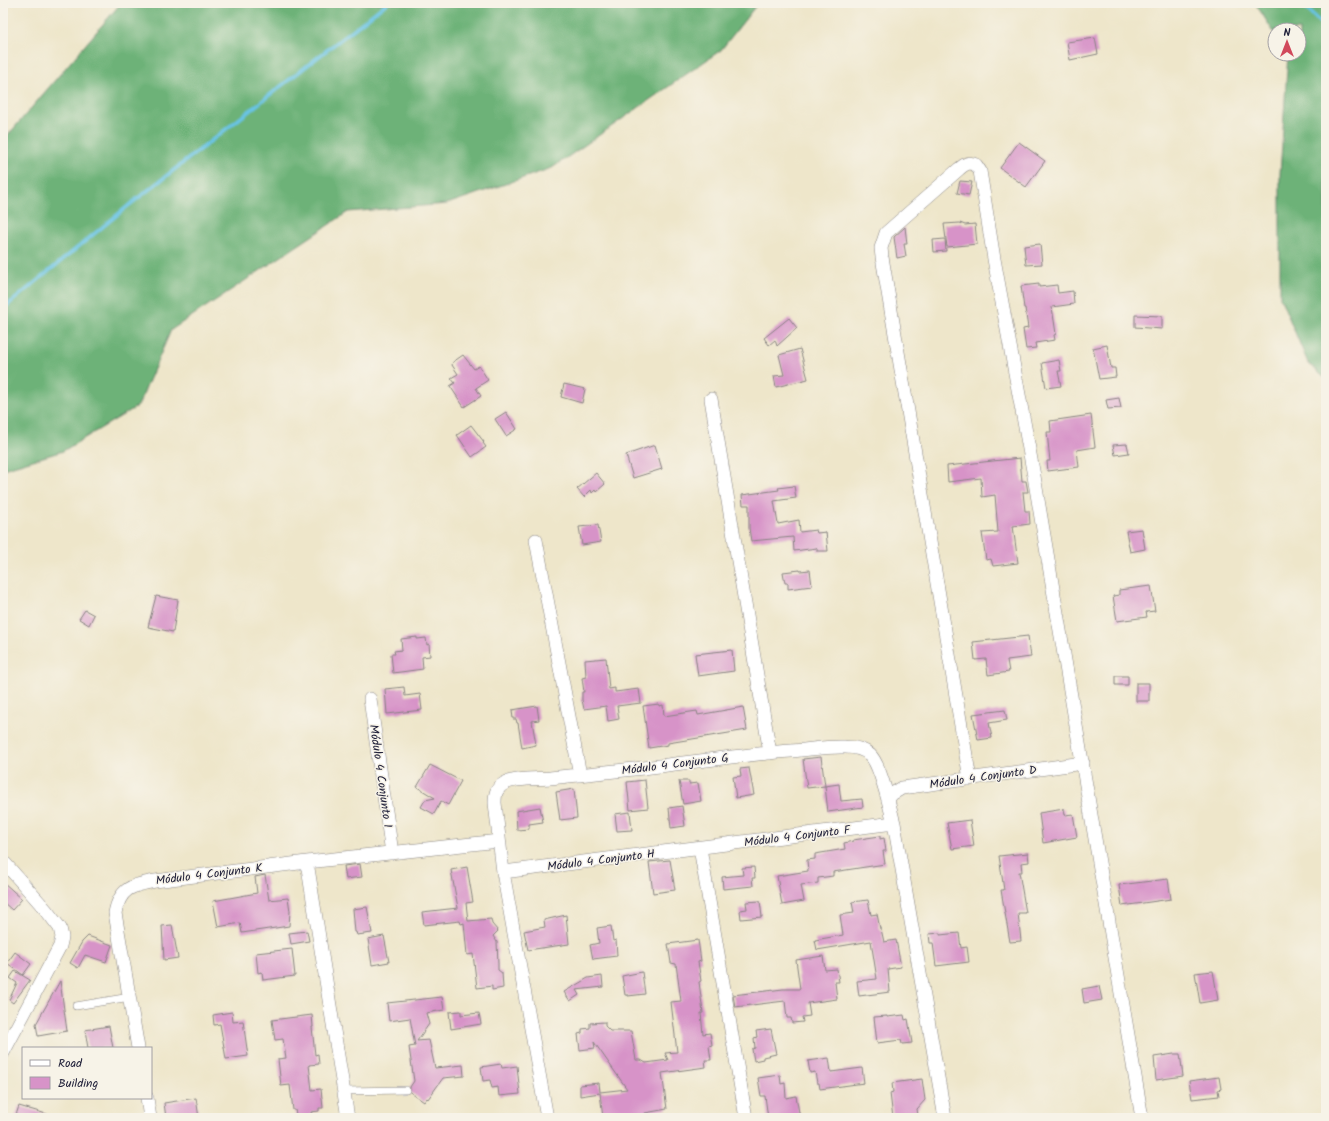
<svg xmlns="http://www.w3.org/2000/svg" width="1329" height="1121" font-family="Kalam,sans-serif">
<style>
.forest{fill:#6db278;stroke:#486a5a}
.lines{fill:none;stroke-linecap:round;stroke-linejoin:round}
.stream{stroke:#69c4e7;stroke-width:3.5}
.building{fill:#d793c8}
.service-casing{stroke:#888482;stroke-width:8}
.minor-casing{stroke:#888482;stroke-width:14}
.service{stroke:#fff;stroke-width:7}
.minor{stroke:#fff;stroke-width:13}
.labels{text-anchor:middle;stroke-width:3;stroke-linejoin:round;paint-order:stroke}
.street-label{font-size:12px;fill:#22223b;stroke:#f7f3e8}
</style>
<rect width="100%" height="100%" fill="#f7f3e8"/>
<filter id="ink" filterUnits="userSpaceOnUse"><feTurbulence type="fractalNoise" baseFrequency=".025" numOctaves="2"/><feDisplacementMap in="SourceGraphic" scale="8" xChannelSelector="R" yChannelSelector="G"/><feConvolveMatrix kernelMatrix="1 2 1 2 8 2 1 2 1" color-interpolation-filters="sRGB"/></filter>
<filter id="wash" filterUnits="userSpaceOnUse"><feTurbulence type="fractalNoise" baseFrequency=".012" numOctaves="4" result="noise"/><feDisplacementMap in="SourceGraphic" scale="16" xChannelSelector="R" yChannelSelector="G"/><feGaussianBlur stdDeviation="0.9" result="paint"/><feColorMatrix in="noise" values="0 0 0 0 0 0 0 0 0 0 0 0 0 0 0 0 0 1.4 0 .05"/><feComposite in="paint" operator="in"/></filter>
<g filter="url(#wash)">
<rect width="100%" height="100%" fill="#eee6ca"/>
<!-- forest -->
<path class="forest" d="M121,3H758L721,50L552,168L447,204L348,212L171,330L138,406L63,451L3,469V141Z
M1255,3H1326V379L1308,363L1280,297V174L1288,54H1299V30H1275V34Z"/>
<g class="lines">
<!-- stream -->
<path class="stream" d="M1301,3L1326,29
M3,309L128,206L387,3"/>
</g>
<g id="blocks">
<!-- building -->
<path class="building" d="M1095,38L1098,54L1070,60L1067,42Z
M1019,142L1045,161L1026,187L1000,168Z
M960,181L972,182L969,195L957,193Z
M960,223L965,225L975,224L977,244L947,247L944,224Z
M905,227L907,244H904L906,256L897,258L894,237Z
M945,239L946,251L934,252L933,240Z
M1040,244L1042,264L1026,265L1024,246Z
M1039,284V287L1057,285L1058,293L1073,291L1074,304L1052,307L1056,334L1054,335L1055,340L1035,343L1036,348L1026,349L1023,329L1028,328L1025,308H1024L1021,286Z
M1135,315L1162,316V329L1135,327Z
M789,318L797,328L777,346L775,340L769,345L764,338Z
M1107,345L1111,368H1115L1116,377L1099,379L1093,348Z
M800,349L808,379L776,387L774,376L784,375L779,355Z
M463,355L474,369L479,366L488,380L476,388L481,396L464,407L450,386L455,383L451,378L458,374L452,365L453,362Z
M1059,360L1061,371H1058L1061,386L1046,388L1042,363Z
M564,384L585,389L582,403L561,397Z
M1119,398L1121,408L1108,409L1106,400Z
M506,412L517,429L506,436L495,419Z
M1091,415L1095,447L1077,450L1079,467L1048,471L1047,461H1050L1047,432H1051L1050,421Z
M471,425L484,442L483,443L486,447L472,457L457,435Z
M1127,444L1129,453L1115,455L1113,445Z
M655,445L662,469L633,478L626,455Z
M1020,458L1022,481H1026L1028,492H1023L1025,511H1029L1030,524L1013,526L1018,563L993,566L991,559L986,560L982,533L998,532L995,495L982,497L981,478L948,482L947,466Z
M596,473L605,484L596,492L595,490L592,493L591,490L584,497L577,489Z
M794,486L796,498L774,501L778,524L799,520L800,532L816,530L817,533L826,532L828,551H817V548L794,551L793,537L751,541L749,528V505H743L742,495L779,490L778,488Z
M598,525L601,542L582,545L579,527Z
M1142,529L1145,549L1130,552L1126,531Z
M800,570V571L810,570L812,586L788,589V583H785L783,572Z
M1151,586L1155,611L1146,612L1147,617L1117,621L1113,596L1119,595V590Z
M156,596L178,600L173,632L148,627Z
M85,610L94,615L89,625L79,619Z
M1028,636L1031,657L1007,660L1009,672L988,675L986,659L975,660L973,642Z
M417,637V639L426,638L427,645L429,644L430,656L422,657L423,669L393,673L391,654H395L394,651L402,650L401,639Z
M732,650L734,671L698,676L695,654Z
M606,658L609,689L615,688V692L639,689L641,703L617,706L619,719L608,721L606,706L584,709L582,700V692H584L582,678L586,677L585,660Z
M1115,676H1128V685H1115Z
M1136,683H1149V701H1136Z
M404,687L405,696L420,694L422,710L387,714L385,689Z
M659,704V706L663,705L664,716L697,711L698,715L743,707L747,730L668,743V745L649,748L643,706Z
M537,706L539,720L532,721L536,745L522,748L518,723H517L516,719H513L512,710Z
M1005,710L1007,720L989,723L992,738L978,740L973,714Z
M821,757L825,786L839,784L841,801L862,799L863,807L828,812L825,786L807,788L803,759Z
M430,765L461,781L448,805L441,801L434,814L421,807L425,800L435,798L417,787Z
M749,768L754,795L736,798L733,777L741,776L740,769Z
M645,780L648,808L630,810L627,782Z
M679,781H689V784L698,783L701,801L683,804Z
M574,789L577,818L560,820L556,792Z
M682,806L685,826L671,828L669,808Z
M540,807L543,822L529,824V829L517,830L516,811Z
M1064,809L1065,815L1073,814L1077,837L1043,843L1039,813Z
M630,812L632,830L617,831L615,814Z
M970,820L974,846L952,849L947,823Z
M880,836V839L884,838L886,851H883L885,864L833,872V876L818,878V883L801,885L804,901L782,905L777,876L808,871L807,860L815,859V854L845,849L844,843L853,841V840Z
M1028,853L1029,862L1021,863L1022,872H1019L1026,913H1018L1021,941L1010,942L1001,890H1004L999,856Z
M670,860L675,890L653,893L649,862Z
M360,864L362,877L346,879L344,866Z
M467,867L473,902L466,903L468,921L491,919L492,924L498,931L493,936L497,942L498,964V970L502,973L503,988L492,990V986L477,988L473,954L467,955L464,923L461,924L460,921L424,925L422,912L458,908L451,870Z
M754,867L755,878H752L753,886L723,889L722,877L743,875L742,868Z
M265,875L269,900L288,898L290,911L289,926L242,933L240,923L218,927L213,901L257,893L255,877Z
M1168,879L1171,899L1122,906L1119,885Z
M3,882L22,899L12,910L3,902Z
M868,900L871,915L877,914L880,929H881L884,942L896,940L901,967L888,969L890,992L859,996L857,981L877,979L871,941L817,950L815,940L843,935L840,915L854,913L852,902Z
M760,901L762,917L741,919L740,910L747,909L746,902Z
M367,907L372,933L357,935L356,932H355L353,909Z
M566,915L569,944L528,950L524,931L545,927L544,920Z
M172,925L178,958L164,960L162,926Z
M611,926L613,941L616,940L617,956L593,959L590,945L599,943L597,928Z
M307,931L309,941L291,944L289,933Z
M940,933V935L959,933L961,948L967,947L969,962L936,966L933,943H930L929,934Z
M88,936L112,945L106,962L85,955L78,968L70,963L82,942Z
M384,936L389,962L372,965L368,939Z
M698,940L701,961L698,962L701,981L699,982L703,1013H701L703,1034L710,1033L712,1045L709,1046L711,1060H705L706,1067L662,1073L667,1109L645,1113L646,1118H634V1115L603,1118L600,1093L580,1096V1085L599,1083L600,1092L627,1089L594,1042L595,1048L580,1050L578,1034L582,1033V1029L590,1028V1023L605,1022V1026L610,1031H631L636,1060H641L646,1063L668,1060L665,1053L677,1052L671,1002L681,1001L676,964L671,963L668,944Z
M292,949L295,976L263,980L262,972L258,973L256,953Z
M15,952L31,964L23,975L7,963Z
M823,956L825,970L837,969L839,982H835L837,999L808,1003L810,1016L802,1017L803,1022L792,1023L791,1018H787L785,1001L735,1007L733,995L783,989H800L796,960Z
M15,971L30,980L13,1003L9,1000L17,983L10,978Z
M1213,971L1218,1000L1200,1003L1195,973Z
M642,972L645,994L628,996V995H625L622,976Z
M602,976L603,987L576,990L579,995L570,1001L564,992L588,978Z
M60,981L67,1031L38,1036L36,1024Z
M1099,986L1102,1000L1084,1003L1082,989Z
M442,997L444,1010L426,1013L429,1024L417,1041L429,1040L435,1068L463,1065L464,1076L443,1078L428,1099L427,1098L424,1102L410,1092V1087L414,1081L409,1047L415,1046L410,1018L389,1021L387,1003Z
M461,1011V1015L479,1013L481,1024L451,1029L449,1012Z
M232,1012L233,1022L243,1021L248,1056L226,1059L220,1024L214,1025L213,1015Z
M312,1015L313,1027H312L315,1055L318,1054L319,1064L309,1065L312,1090L321,1089L323,1108H319V1111L311,1112L312,1118H297L295,1110H293L290,1085L281,1086L278,1059L286,1058L283,1039L275,1040L272,1020Z
M904,1015L905,1020L908,1019L912,1043L902,1044L901,1040L877,1043L874,1017L887,1016V1017Z
M109,1026L113,1048H88L85,1030Z
M771,1029L776,1054L763,1057V1059L754,1061L752,1049L755,1048L754,1038L757,1037L756,1031Z
M1174,1054H1180L1183,1076L1156,1080L1154,1057Z
M829,1058L831,1072L862,1068L864,1083L820,1089L819,1083H817L815,1072L810,1073L808,1061Z
M501,1064L502,1068L517,1066L520,1094L499,1096L498,1087L492,1088L490,1080L483,1081L481,1067Z
M780,1075L781,1084L785,1083L786,1098L796,1096L800,1118H768L765,1096H761L758,1078Z
M1219,1077L1221,1089L1218,1090L1219,1096L1192,1099L1189,1081Z
M922,1079L925,1100L917,1109L918,1115L893,1118L890,1093L893,1092L892,1083Z
M196,1098L199,1118H166L164,1103Z
M19,1106L50,1115L49,1118H15Z"/>
</g>
</g>
<g filter="url(#ink)">
<use href="#blocks" fill-opacity="0" stroke="#888482" stroke-width="1"/>
<g class="lines">
<defs>
<path id="service" d="M76,1006L130,997
M344,1091L406,1090"/>
<path id="minor" d="M711,399L770,753
M536,540L580,775
M370,699L392,853
M970,779L882,257L881,248L886,233L959,169C965,164 969,161 976,165L980,171L994,259L1034,476L1142,1118
M888,799L892,794L902,788L1083,763
M700,848L746,1118
M3,861L46,910L60,928L62,937L60,946L3,1053
M307,862L348,1118
M503,872L894,823
M138,1048L115,913C120,888 132,885 155,881L307,862L499,841
M147,1098L150,1118
M547,1118L503,872L495,803C495,794 496,788 505,783C516,778 537,779 550,778C578,775 606,772 634,769C686,763 738,755 791,751C808,750 827,746 845,747C854,747 864,749 870,755C881,765 890,809 894,823L945,1118"/>
</defs>
<!-- service casing -->
<use href="#service" class="service-casing"/>
<!-- minor casing -->
<use href="#minor" class="minor-casing"/>
<!-- service -->
<use href="#service" class="service"/>
<!-- minor -->
<use href="#minor" class="minor"/>
</g>
</g>
<g class="labels">
<!-- street labels -->
<g class="street-label">
<text transform="translate(675 764) rotate(-7)" y="4">Módulo 4 Conjunto G</text>
<text transform="translate(381 776) rotate(82)" y="4">Módulo 4 Conjunto I</text>
<text transform="translate(983 777) rotate(-8)" y="4">Módulo 4 Conjunto D</text>
<text transform="translate(797 836) rotate(-7)" y="4">Módulo 4 Conjunto F</text>
<text transform="translate(601 860) rotate(-7)" y="4">Módulo 4 Conjunto H</text>
<text transform="translate(209 874) rotate(-7)" y="4">Módulo 4 Conjunto K</text>
</g>
</g>
<!-- margin -->
<rect width="1329" height="1121" fill="none" stroke="#f7f3e8" stroke-width="16"/>
<!-- legend -->
<rect x="22" y="1047" width="130" height="52" fill="#f7f3e8" stroke="#a29fa3"/>
<rect x="30" y="1060" width="20" height="6" fill="#ffffff" stroke="#a29fa3"/>
<text x="58" y="1067" font-size="12" fill="#22223b">Road</text>
<rect x="30" y="1077" width="20" height="12" fill="#d793c8" stroke="#a29fa3"/>
<text x="58" y="1087" font-size="12" fill="#22223b">Building</text>
<!-- north arrow -->
<g transform="translate(1287 42)"><circle r="19" fill="#f7f3e8" stroke="#a29fa3"/>
<path d="M0-3L7 15L0 10L-7 15Z" fill="#d1495b"/>
<text y="-6" font-size="11" font-weight="bold" text-anchor="middle" fill="#22223b">N</text>
</g>
</svg>
